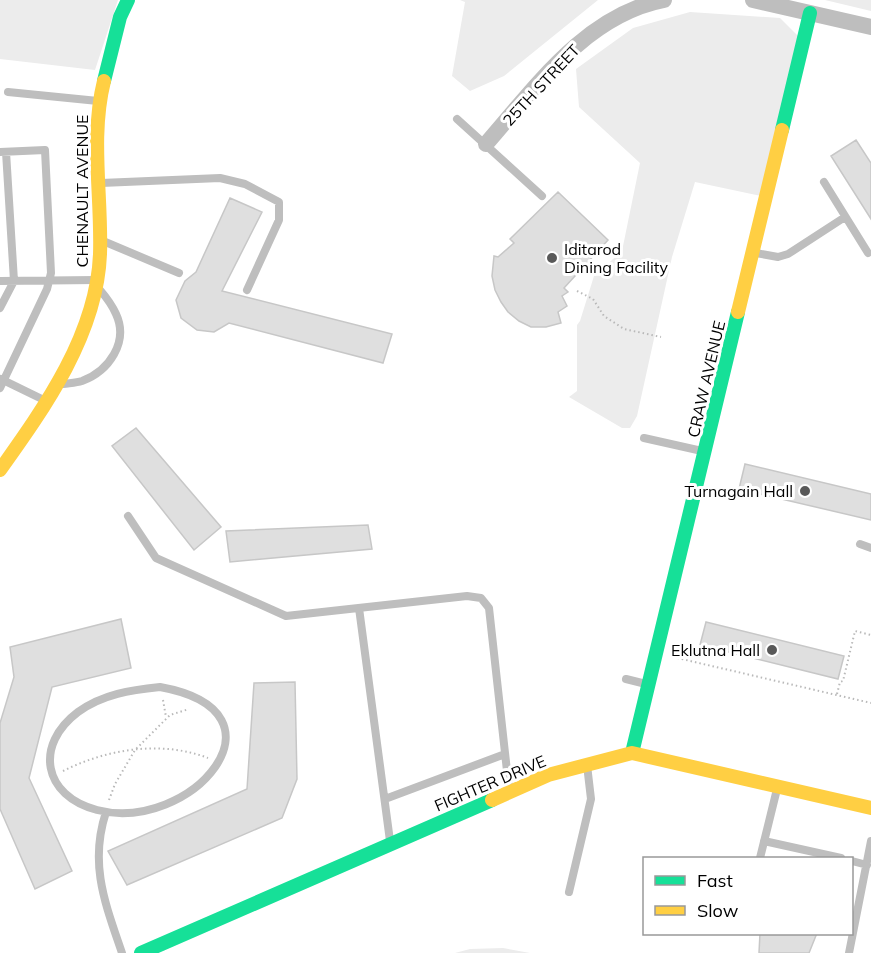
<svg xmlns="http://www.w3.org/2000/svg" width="871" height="953" font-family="Mulish,sans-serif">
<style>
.green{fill:#ececec}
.building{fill:#dfdfdf;stroke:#c7c7c7;stroke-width:1.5}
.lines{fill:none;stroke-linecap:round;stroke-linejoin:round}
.path{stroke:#b9b9b9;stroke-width:2;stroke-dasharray:1.5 3;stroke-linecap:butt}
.lane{stroke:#bebebe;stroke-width:8}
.street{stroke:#bebebe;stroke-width:16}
.fast{stroke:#16e098;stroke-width:14}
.slow{stroke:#ffcf43;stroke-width:14}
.poi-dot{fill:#595959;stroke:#fff;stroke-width:2}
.labels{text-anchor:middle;stroke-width:6;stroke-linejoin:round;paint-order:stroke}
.street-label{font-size:16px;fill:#000;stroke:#fff}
.poi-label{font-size:16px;fill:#000;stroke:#fff;text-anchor:end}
</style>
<rect width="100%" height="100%" fill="#fff"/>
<!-- green -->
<path class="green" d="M0,0H118L95,70L0,59Z
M460,0H598L504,76L470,91L452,76L465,2Z
M825,0H871V11Z
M690,12L780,18L798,36L761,196L695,182L672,257L637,416L630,428H622L569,397L577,391V325L580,321L594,276L622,251L640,163L579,107L576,69L633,28Z
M503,948L530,953H455L470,949Z"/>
<!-- building -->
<path class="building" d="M856,140L871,163V219L831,156Z
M558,192L608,240L564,288L568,292L562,296L567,306L558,312L561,323L546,327H531L519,321L508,312L501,302L495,290L492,276L494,256L498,257L514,243L510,239Z
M230,198L262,212L222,291L392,334L383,363L229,323L214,332L197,330L181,318L176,300L185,281L196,272Z
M136,428L221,527L194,550L112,446Z
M745,464L871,494V520L739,489Z
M368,525L372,549L230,562L226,531Z
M121,619L131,668L52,687L29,778L72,871L35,889L0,809V723L14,677L10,647Z
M706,622L844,656L838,679L700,645Z
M295,682L297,779L282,818L127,885L108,851L247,789L254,683Z
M760,933H817L809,953H759Z"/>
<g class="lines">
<!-- path -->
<path class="path" d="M577,291L593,299L604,316L624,329L661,337
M673,657L871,703
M837,694L840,682L843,681L855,631L871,635
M163,700L166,717
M63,771C107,749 161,740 208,758
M109,800L115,784L135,750L170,715L189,709"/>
<!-- lane -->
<path class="lane" d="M8,92L98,101
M457,119L542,196
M0,152L45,150L51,273L47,289L0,388
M824,182L868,253
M101,183L220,178L245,184L279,202V220L247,290
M103,241L179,273
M756,253L778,257L788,254L845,217
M0,281L96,280
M0,308L14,281L6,152
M1,379L46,401
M63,384C69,383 76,383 82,381C109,371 129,342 116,314C112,305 106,297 100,290
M644,438L702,451
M128,516L156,558L286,616L467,596L481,598L489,608L509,789
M860,544L871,548
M359,608L390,841
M626,679L646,684
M160,687C298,712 190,834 97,810C43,796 34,745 78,712C103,694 131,690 160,687Z
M385,799L505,754
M106,812C89,864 105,903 122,953
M764,841L841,858
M760,858L777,789
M852,861L867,865
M569,892L591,799L587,765
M849,953L871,841"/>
<!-- street -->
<path class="street" d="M753,0L871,27
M486,144C535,88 586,15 664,0"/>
<!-- fast -->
<path class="fast" d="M104,81L120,17L128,0
M782,130L810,13
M632,753L738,312
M141,953L492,800"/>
<!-- slow -->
<path class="slow" d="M738,312L782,130
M0,470C45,407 97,334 100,254C102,197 90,137 104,81
M492,800L548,775L632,753L871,808"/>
</g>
<!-- markers -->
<g class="poi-dot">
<circle cx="552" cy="258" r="6"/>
<circle cx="805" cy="491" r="6"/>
<circle cx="772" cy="650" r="6"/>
</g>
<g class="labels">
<!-- street labels -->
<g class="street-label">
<text transform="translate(541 85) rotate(-47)" y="6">25TH STREET</text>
<text transform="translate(82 191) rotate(-90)" y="6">CHENAULT AVENUE</text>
<text transform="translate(706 379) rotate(-77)" y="6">CRAW AVENUE</text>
<text transform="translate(490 783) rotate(-23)" y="6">FIGHTER DRIVE</text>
</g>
<!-- poi labels -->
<g class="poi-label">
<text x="564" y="255" text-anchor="start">Iditarod<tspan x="564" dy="18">Dining Facility</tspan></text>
<text x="793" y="497">Turnagain Hall</text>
<text x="760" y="656">Eklutna Hall</text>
</g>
</g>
<!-- legend -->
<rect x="643" y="857" width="210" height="78" fill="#ffffff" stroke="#999999" stroke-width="1.5"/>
<rect x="655" y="876" width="30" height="9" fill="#16e098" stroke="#999999" stroke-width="1.5"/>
<text x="697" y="887" font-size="18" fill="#000000">Fast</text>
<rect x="655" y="906" width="30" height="9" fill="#ffcf43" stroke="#999999" stroke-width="1.5"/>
<text x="697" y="917" font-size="18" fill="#000000">Slow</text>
</svg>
